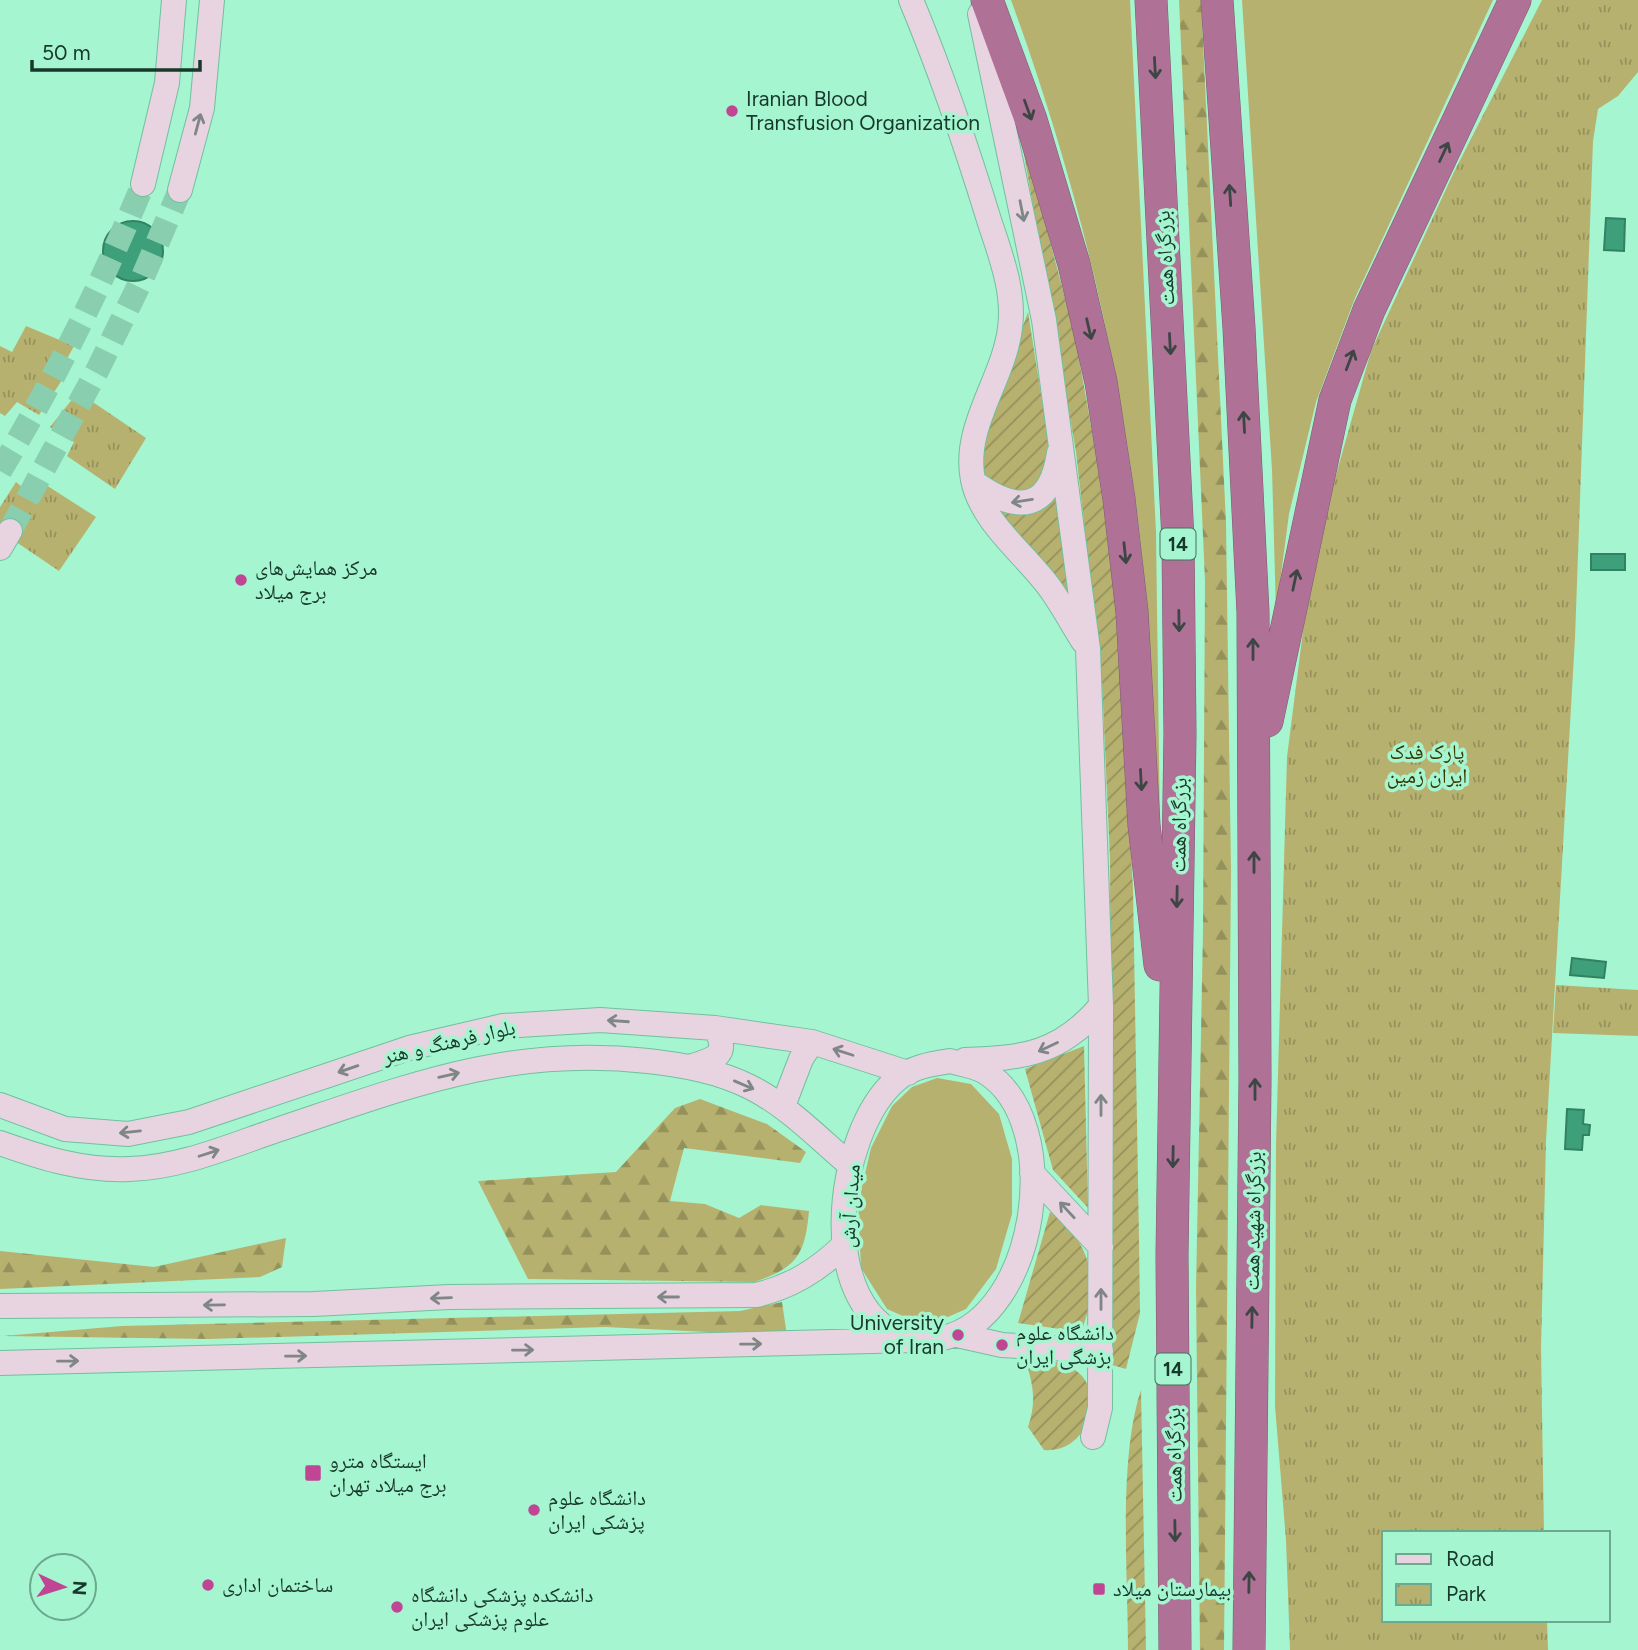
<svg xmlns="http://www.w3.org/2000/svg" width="1638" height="1650" font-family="Figtree,'Noto Naskh Arabic',sans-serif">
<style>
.grass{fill:#b7b16f}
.forest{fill:url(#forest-firs)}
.park{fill:url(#park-tufts)}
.garden{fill:url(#garden-furrows)}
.water{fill:#3da07a;stroke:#328162;stroke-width:2}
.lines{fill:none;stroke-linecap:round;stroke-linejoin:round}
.secondary-tunnel{stroke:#89cfaf;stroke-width:24;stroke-dasharray:24 12;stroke-linecap:butt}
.secondary-casing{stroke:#71c09d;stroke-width:26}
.highway-casing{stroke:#7a5d70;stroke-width:33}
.secondary{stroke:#e7d4e0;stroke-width:24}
.highway{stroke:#b07196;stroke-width:32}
.oneway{stroke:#3d4645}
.oneway2{stroke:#7f8685}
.poi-dot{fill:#c04595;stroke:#a5f5d0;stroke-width:2.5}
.labels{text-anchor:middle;stroke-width:7;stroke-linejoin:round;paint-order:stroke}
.shield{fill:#a5f5d0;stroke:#42715c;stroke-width:2}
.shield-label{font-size:19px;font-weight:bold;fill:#17382a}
.poi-label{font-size:21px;fill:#17382a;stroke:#a5f5d0;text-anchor:start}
.street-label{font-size:21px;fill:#17382a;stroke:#a5f5d0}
.park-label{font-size:21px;fill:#3a3602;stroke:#a5f5d0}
</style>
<defs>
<pattern id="forest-firs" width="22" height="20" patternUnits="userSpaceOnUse" patternTransform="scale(1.75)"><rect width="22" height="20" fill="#b7b16f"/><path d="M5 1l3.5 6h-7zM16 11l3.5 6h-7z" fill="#94915b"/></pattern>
<pattern id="park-tufts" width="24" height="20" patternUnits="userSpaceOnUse" patternTransform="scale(1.75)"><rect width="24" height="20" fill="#b7b16f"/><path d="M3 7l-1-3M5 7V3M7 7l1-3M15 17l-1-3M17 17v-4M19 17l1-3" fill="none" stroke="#94915b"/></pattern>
<pattern id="garden-furrows" width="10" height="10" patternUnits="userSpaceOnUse" patternTransform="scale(1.75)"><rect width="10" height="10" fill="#b7b16f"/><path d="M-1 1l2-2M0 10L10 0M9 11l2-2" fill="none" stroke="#94915b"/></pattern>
</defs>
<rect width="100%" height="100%" fill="#a5f5d0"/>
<!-- grass -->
<path class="grass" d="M1011,0H1130L1156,532L1160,832C1152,716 1150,598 1133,483C1110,318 1068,156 1011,0Z
M1242,0H1493L1355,298L1316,402L1289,514L1276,612L1272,470Z
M937,1078L971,1084L999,1114L1012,1159V1214L996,1269L966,1309L941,1320H912L887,1309L861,1268L858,1204L871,1148L892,1106L912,1087Z"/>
<!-- forest -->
<path class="forest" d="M1179,0H1201L1226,523L1231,872L1224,1650H1200L1196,1289L1203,931L1205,580Z
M700,1099L767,1124L806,1152L800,1163L684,1148L670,1201L705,1204L739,1218L761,1205L809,1211C805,1256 796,1268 754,1282L528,1279L478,1181L616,1172L675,1108Z
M286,1238L282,1267L260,1277L0,1289V1251L154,1267Z
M782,1302L787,1336L605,1327L209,1339L3,1336L122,1326L740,1311Z"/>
<!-- park -->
<path class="park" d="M1542,0H1638V72L1618,96L1598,109L1593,141L1575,638L1546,1141L1541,1349L1544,1533H1384V1620H1547L1548,1650H1290L1286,1540L1275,1406L1276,1144L1287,757L1312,560L1371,351L1454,172Z
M26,326L74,346L57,377L62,380L39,415L17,402L5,416L0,413V346L12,352Z
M78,392L146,438L115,489L67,456L74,442L50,427Z
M16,482L37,499L46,485L96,517L59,571L0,531V507Z
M1556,985L1638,990V1036L1553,1033Z"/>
<!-- garden -->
<path class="garden" d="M1018,120L1075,336L1105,504L1115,591L1133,888L1139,1240L1140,1313L1126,1369L1112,1365L1110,859L1102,682L1076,452Z
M1028,312L1050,451L1038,484L1026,492C1012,489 990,489 984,473C973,445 1017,345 1028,312Z
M1060,491L1077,618L999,511H1011Z
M1084,1046L1088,1208L1053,1170L1025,1069Z
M1050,1212C1093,1243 1100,1284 1081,1332L1018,1323Z
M1033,1358C1047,1360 1063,1361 1075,1370C1107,1391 1089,1454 1044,1450L1028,1427C1036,1404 1034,1386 1026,1363Z
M1141,1390L1146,1650H1128C1128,1574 1118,1460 1141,1390Z"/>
<!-- water -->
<path class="water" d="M1606,218L1625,219L1624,251L1604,250Z
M103 251a30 30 0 1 1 60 0a30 30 0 1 1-60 0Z
M1591,554H1625V570H1591Z
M1572,958L1606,962L1604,978L1570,975Z
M1567,1109L1584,1110L1583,1124L1590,1125L1589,1135H1583L1582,1150L1565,1149Z"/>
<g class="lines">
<!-- secondary-tunnel -->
<path class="secondary-tunnel" d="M0,471C55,379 102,284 143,184
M10,531L98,369L142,279L180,190"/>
<defs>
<path id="secondary" d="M911,0C941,72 966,145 989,220C1000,254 1015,291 1010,328C1004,379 962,427 973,480C982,524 1028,556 1052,591C1063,607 1073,625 1083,641
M980,14L1044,320L1088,649L1101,1006L1100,1408L1093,1437
M143,184L167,83L174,0
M180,190L202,108L212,0
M975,483C1018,514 1050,511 1059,453
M0,548L10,531
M965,1060C1024,1058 1060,1054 1101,1006
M950,1061C961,1064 976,1066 985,1072C1066,1121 1038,1317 943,1338C934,1340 921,1342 912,1340C812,1315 835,1132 896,1080C911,1067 931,1064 950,1061Z
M692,1066C716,1059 730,1054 715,1028
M0,1105L65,1129L128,1134L189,1122L409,1048L503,1026L600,1020L715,1028L812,1042L908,1073
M783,1106L801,1059L812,1042
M0,1143C42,1158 83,1171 129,1169C179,1168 230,1146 277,1130C406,1087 509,1045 648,1061C683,1065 718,1071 750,1087C788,1106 818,1138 850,1165
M1032,1173L1101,1247
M0,1306L314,1304L449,1297L756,1295C791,1287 818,1270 844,1245
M957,1335L1002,1345L1101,1351
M0,1363L912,1340"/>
<path id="highway" d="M987,0L1031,120L1074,264L1101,382L1119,499L1132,612L1144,825L1160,965
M1151,0L1178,540L1180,734L1172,1255L1175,1650
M1217,0L1239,328L1253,612L1255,1080L1249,1650
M1267,721L1335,400L1369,310L1515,0"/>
</defs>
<!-- secondary casing -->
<use href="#secondary" class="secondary-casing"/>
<!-- highway casing -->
<use href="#highway" class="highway-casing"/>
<!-- secondary -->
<use href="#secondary" class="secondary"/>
<!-- highway -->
<use href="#highway" class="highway"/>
</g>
<!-- one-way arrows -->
<defs><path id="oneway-shaft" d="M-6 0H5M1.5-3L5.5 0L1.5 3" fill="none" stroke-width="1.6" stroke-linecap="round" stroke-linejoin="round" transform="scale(1.75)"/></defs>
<g class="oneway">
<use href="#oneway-shaft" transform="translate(1155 68) rotate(87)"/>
<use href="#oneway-shaft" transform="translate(1028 110) rotate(70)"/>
<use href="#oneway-shaft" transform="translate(1444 152) rotate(-65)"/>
<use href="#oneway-shaft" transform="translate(1230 195) rotate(-94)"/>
<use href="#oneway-shaft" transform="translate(1089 329) rotate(77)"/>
<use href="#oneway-shaft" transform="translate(1170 344) rotate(87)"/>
<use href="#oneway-shaft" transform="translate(1350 360) rotate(-69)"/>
<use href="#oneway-shaft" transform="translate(1244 422) rotate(-93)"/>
<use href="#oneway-shaft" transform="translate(1125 553) rotate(84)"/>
<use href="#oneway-shaft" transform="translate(1295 580) rotate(-78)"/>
<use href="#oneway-shaft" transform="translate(1179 621) rotate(89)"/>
<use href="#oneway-shaft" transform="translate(1253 649) rotate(-90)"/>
<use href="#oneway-shaft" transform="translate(1141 780) rotate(87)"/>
<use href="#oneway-shaft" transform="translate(1254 862) rotate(-90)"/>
<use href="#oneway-shaft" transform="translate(1177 897) rotate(91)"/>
<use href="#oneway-shaft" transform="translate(1255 1089) rotate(-90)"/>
<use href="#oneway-shaft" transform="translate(1173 1157) rotate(91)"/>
<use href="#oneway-shaft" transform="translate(1252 1317) rotate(-89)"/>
<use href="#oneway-shaft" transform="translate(1175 1531) rotate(89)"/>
<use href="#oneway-shaft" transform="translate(1249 1582) rotate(-89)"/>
</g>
<g class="oneway2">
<use href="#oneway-shaft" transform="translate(198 124) rotate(-75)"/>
<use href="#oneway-shaft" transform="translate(1022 211) rotate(79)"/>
<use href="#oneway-shaft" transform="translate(1022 501) rotate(171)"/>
<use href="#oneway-shaft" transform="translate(618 1021) rotate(-176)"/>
<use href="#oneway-shaft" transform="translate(1048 1047) rotate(155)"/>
<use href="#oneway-shaft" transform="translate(843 1052) rotate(-162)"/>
<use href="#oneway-shaft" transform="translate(348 1069) rotate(161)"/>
<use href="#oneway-shaft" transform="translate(449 1075) rotate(-13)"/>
<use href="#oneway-shaft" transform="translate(744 1085) rotate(23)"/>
<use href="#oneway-shaft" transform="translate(1101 1105) rotate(-90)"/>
<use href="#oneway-shaft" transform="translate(130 1132) rotate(174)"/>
<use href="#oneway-shaft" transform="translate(209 1153) rotate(-18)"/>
<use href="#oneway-shaft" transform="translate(1067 1210) rotate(-133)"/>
<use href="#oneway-shaft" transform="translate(668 1297) rotate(180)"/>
<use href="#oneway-shaft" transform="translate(441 1298) rotate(178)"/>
<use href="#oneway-shaft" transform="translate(1101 1299) rotate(-90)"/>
<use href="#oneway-shaft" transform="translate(214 1305) rotate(179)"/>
<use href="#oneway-shaft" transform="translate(751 1344) rotate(-1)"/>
<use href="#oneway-shaft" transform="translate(523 1350) rotate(-1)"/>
<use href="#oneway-shaft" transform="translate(296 1356) rotate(-1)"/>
<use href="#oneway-shaft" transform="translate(68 1361) rotate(-1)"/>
</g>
<!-- markers -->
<g class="poi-dot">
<circle cx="732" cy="111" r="7"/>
<circle cx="241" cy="580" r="7"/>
<circle cx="958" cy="1335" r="7"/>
<circle cx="1002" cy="1345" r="7"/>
<rect x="304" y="1464" width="18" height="18" rx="3.5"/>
<circle cx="534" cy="1510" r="7"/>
<circle cx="208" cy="1585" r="7"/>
<rect x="1092" y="1582" width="14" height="14" rx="3.5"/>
<circle cx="397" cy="1607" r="7"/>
</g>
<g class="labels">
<!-- shield labels -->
<g class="shield">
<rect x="1160.5" y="528.5" width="35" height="31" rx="5"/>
<rect x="1155.5" y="1353.5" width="35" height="31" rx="5"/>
</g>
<g class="shield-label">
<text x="1178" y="551">14</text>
<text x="1173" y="1376">14</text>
</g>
<!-- poi labels -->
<g class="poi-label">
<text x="746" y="106">Iranian Blood<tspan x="746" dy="24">Transfusion Organization</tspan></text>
<text x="255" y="575">مرکز همایش‌های<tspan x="255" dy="24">برج میلاد</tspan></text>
<text x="944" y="1330" text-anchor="end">University<tspan x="944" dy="24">of Iran</tspan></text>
<text x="1016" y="1340">دانشگاه علوم<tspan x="1016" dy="24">بزشگى ايران</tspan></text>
<text x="329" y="1468">ایستگاه مترو<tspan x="329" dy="24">برج میلاد تهران</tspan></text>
<text x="548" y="1505">دانشگاه علوم<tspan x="548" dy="24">پزشکی ایران</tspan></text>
<text x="222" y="1592">ساختمان اداری</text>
<text x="1113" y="1596">بیمارستان میلاد</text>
<text x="411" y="1602">دانشکده پزشکی دانشگاه<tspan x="411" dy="24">علوم پزشکی ایران</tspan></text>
</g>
<!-- street labels -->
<g class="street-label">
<text transform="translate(1165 258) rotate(-93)" y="7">بزرگراه همت</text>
<text transform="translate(1179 825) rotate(-89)" y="7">بزرگراه همت</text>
<text transform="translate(449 1042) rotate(-13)" y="7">بلوار فرهنگ و هنر</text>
<text transform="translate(850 1206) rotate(-86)" y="7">میدان آرش</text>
<text transform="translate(1253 1221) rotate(-89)" y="7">بزرگراه شهید همت</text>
<text transform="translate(1174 1455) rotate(-91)" y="7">بزرگراه همت</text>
</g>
<!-- park labels -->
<g class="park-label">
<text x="1427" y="759">پارک فدک<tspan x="1427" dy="24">ایران زمین</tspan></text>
</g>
</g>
<!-- legend -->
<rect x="1382" y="1531" width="228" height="91" fill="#a5f5d0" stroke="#6ca98e" stroke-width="2"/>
<rect x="1396" y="1554" width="35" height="10" fill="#e7d4e0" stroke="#6ca98e" stroke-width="2"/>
<text x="1446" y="1566" font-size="21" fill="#17382a">Road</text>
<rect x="1396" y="1584" width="35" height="21" fill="url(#park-tufts)" stroke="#6ca98e" stroke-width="2"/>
<text x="1446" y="1601" font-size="21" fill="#17382a">Park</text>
<!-- north arrow -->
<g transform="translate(63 1587) rotate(94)"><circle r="33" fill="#a5f5d0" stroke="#6ca98e" stroke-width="2"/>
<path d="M0-5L12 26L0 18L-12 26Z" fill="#c04595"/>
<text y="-10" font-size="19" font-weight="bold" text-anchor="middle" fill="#17382a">N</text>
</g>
<!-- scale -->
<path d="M32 60v10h168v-10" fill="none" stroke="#17382a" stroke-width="3.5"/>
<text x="42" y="60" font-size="21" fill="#17382a" stroke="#a5f5d0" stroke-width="5" paint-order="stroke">50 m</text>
</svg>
